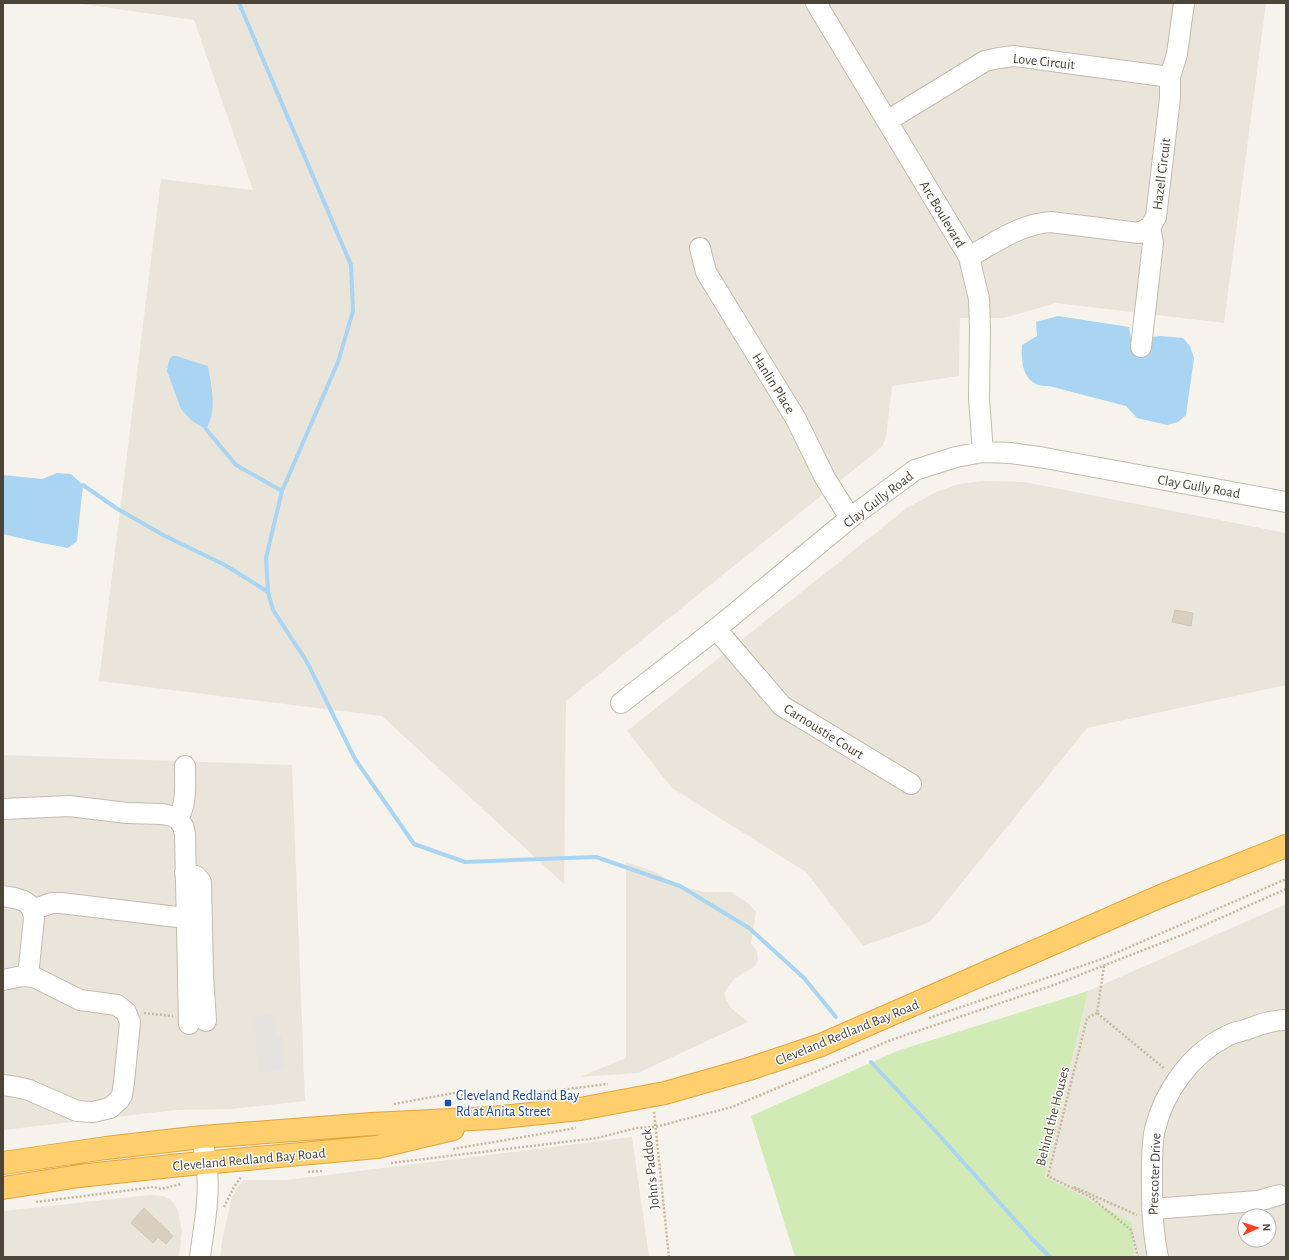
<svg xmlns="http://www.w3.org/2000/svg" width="1289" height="1260" font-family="'Alegreya Sans',sans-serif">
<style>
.residential{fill:#eae5da;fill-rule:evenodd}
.green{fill:#d2eab5}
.parking{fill:#e5e3e0}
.water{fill:#a9d4f2}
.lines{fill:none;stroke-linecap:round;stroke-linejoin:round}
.stream{stroke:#a9d4f2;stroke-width:4}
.building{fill:#d8cfc1;stroke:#d3c7b4}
.minor-casing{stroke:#c2bbae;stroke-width:22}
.highway-casing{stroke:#e0a43c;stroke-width:24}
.path{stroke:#c4b79f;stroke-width:2.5;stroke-dasharray:2 2;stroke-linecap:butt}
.minor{stroke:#fff;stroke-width:20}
.highway{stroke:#ffcf6e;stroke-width:22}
.transit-dot{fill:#1a4fb4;stroke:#fff;stroke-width:1.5}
.labels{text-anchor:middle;stroke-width:3;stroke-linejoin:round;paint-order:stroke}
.street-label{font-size:14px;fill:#4b4439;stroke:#fff}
.transit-label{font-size:14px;fill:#164399;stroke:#fff;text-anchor:start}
</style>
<rect width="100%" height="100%" fill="#f6f3ec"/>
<!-- residential -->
<path class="residential" d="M75,3H1266L1224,323L1056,303L1004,318H960L959,376L892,386L886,437L882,447L566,701L564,884L382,716L99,681L161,179L253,190L194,20Z
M983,481L1024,482L1286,533V685L1087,728L930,922L863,946L806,872L672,788L627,731L907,508L936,492L959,484Z
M3,755L292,765L305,1101L230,1109L176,1110L3,1130Z
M626,862L655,872L679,886L705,892H731L749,904L756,912L751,943L757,951L758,961L754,967L735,978L728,987L725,993L726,1000L731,1008L748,1022L638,1073L579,1077L626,1058Z
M1286,904V1257H1134L1132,1222L1045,1178L1088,991ZM1245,1216H1269V1240H1245Z
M632,1137L649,1257H220L222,1241L232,1196L238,1186L244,1180H286Z
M150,1195L163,1196L172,1201L178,1210L182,1231L179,1257H3V1211Z"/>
<!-- green -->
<path class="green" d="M1088,991L1045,1177L1132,1222L1134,1257H795L751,1116L897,1051Z"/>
<!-- parking -->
<path class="parking" d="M273,1014L275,1035L282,1034L285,1070L258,1072L254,1016Z"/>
<!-- water -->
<path class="water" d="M1058,316L1129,327L1133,349L1152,337L1161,336L1183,338L1190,346L1194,358L1186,415L1178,422L1167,425L1137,418L1126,406L1049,386C1045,386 1040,386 1036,384C1022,377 1021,359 1022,345L1037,336L1036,322Z
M172,356H176L208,366C211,386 218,410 206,429L192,421L181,409L167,371L169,360Z
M57,473L71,474L83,485L77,541L68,548L37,542L3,534V475L42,479Z"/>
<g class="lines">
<!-- stream -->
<path class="stream" d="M239,3L351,265L353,311L338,362L282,491L266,558L268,592L273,610L307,662L355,759L414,844L465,862L596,857L680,886L749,928L804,978L836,1017
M206,429L236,465L282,491
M83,485L116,508L165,536L225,565L268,592
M871,1062L939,1135L1033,1240L1050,1257"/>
</g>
<!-- building -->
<path class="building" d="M1175,610L1193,613L1191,626L1172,622Z
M144,1208L173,1236L166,1244L158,1237L153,1243L131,1223Z"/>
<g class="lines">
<defs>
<path id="minor" d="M816,3L969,257L979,299L980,327L979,399L983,452
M887,121L985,61L999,58L1014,56L1170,77
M700,248L706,272L796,419L825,478L850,518
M969,257C996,242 1020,224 1051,222L1139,233L1150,227L1156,217L1170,98V77L1177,54L1184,3
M1141,347L1153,243L1150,227
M716,629L782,706L911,784
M621,703L716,629L850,518L915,470L956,457L983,452L1011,453L1045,458L1286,502
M3,809L69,806L127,813L162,814L172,816L178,819L183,826L185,834L189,1024
M178,819C187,803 185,784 185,766
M185,873L196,876L201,882L203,974L206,1021
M3,896C19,899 32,899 34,918L28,976
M32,910L52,903H61L202,920
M3,980L22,976L34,977L80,1000L117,1005L126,1012L130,1022L124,1082L122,1095L119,1100L110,1108L93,1112L77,1111L29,1090L17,1087L3,1085
M1152,1209L1258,1201L1279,1195
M200,1257C204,1226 211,1193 206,1161C205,1153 203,1145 202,1137
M1158,1257C1153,1234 1152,1211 1152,1187C1152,1170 1151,1146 1155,1129C1164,1092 1190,1055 1225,1037C1231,1033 1238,1032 1245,1030C1259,1025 1271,1020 1286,1020"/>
<path id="highway" d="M3,1163L106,1148L202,1137L371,1124L492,1118L580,1109L665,1093L749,1069L821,1045L1161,896L1286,846
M3,1188L79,1176L181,1165L377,1147L453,1129"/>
</defs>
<!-- minor casing -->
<use href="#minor" class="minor-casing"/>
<!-- highway casing -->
<use href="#highway" class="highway-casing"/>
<!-- path -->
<path class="path" d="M1104,966L1097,1013L1165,1069
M144,1013L173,1016
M1097,1013L1087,1018L1048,1176L1092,1198L1131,1230L1138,1257
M929,1018L1102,959L1286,879
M394,1104L454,1093L475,1099L501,1097L608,1084
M654,1112L669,1257
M453,1149L576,1128
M391,1163L597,1138L636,1128L655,1127L732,1107L891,1040L1054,985L1182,935L1286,889
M308,1172L323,1171
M1074,1187L1137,1215
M36,1202L154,1187L161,1189L181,1184
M224,1207L234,1187L241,1177"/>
<!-- minor -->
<use href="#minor" class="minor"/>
<!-- highway -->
<use href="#highway" class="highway"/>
</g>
<!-- markers -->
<rect class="transit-dot" x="444" y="1099" width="8" height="8" rx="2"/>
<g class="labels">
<!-- street labels -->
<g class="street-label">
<text transform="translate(1044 61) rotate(6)" y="5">Love Circuit</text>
<text transform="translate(1161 174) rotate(-83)" y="5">Hazell Circuit</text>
<text transform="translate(943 214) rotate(59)" y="5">Arc Boulevard</text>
<text transform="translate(774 383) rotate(58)" y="5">Hanlin Place</text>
<text transform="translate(1199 486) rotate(10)" y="5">Clay Gully Road</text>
<text transform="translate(878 499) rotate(-37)" y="5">Clay Gully Road</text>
<text transform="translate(824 731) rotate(32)" y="5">Carnoustie Court</text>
<text transform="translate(847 1032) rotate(-22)" y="5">Cleveland Redland Bay Road</text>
<text transform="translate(1052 1116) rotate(-76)" y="5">Behind the Houses</text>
<text transform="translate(249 1159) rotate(-5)" y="5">Cleveland Redland Bay Road</text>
<text transform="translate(650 1169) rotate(-96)" y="5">John's Paddock</text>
<text transform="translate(1154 1174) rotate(-88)" y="5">Prescoter Drive</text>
</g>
<!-- transit labels -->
<g class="transit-label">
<text x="456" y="1100">Cleveland Redland Bay<tspan x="456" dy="16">Rd at Anita Street</tspan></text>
</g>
</g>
<!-- border -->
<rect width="1289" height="1260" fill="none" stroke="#4b4439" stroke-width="8"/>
<!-- north arrow -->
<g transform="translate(1257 1228) rotate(87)"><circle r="19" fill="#ffffff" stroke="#b7b4b0"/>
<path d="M0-3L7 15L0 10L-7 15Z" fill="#fc3f1d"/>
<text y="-6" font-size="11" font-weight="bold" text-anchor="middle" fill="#4b4439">N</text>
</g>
</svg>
